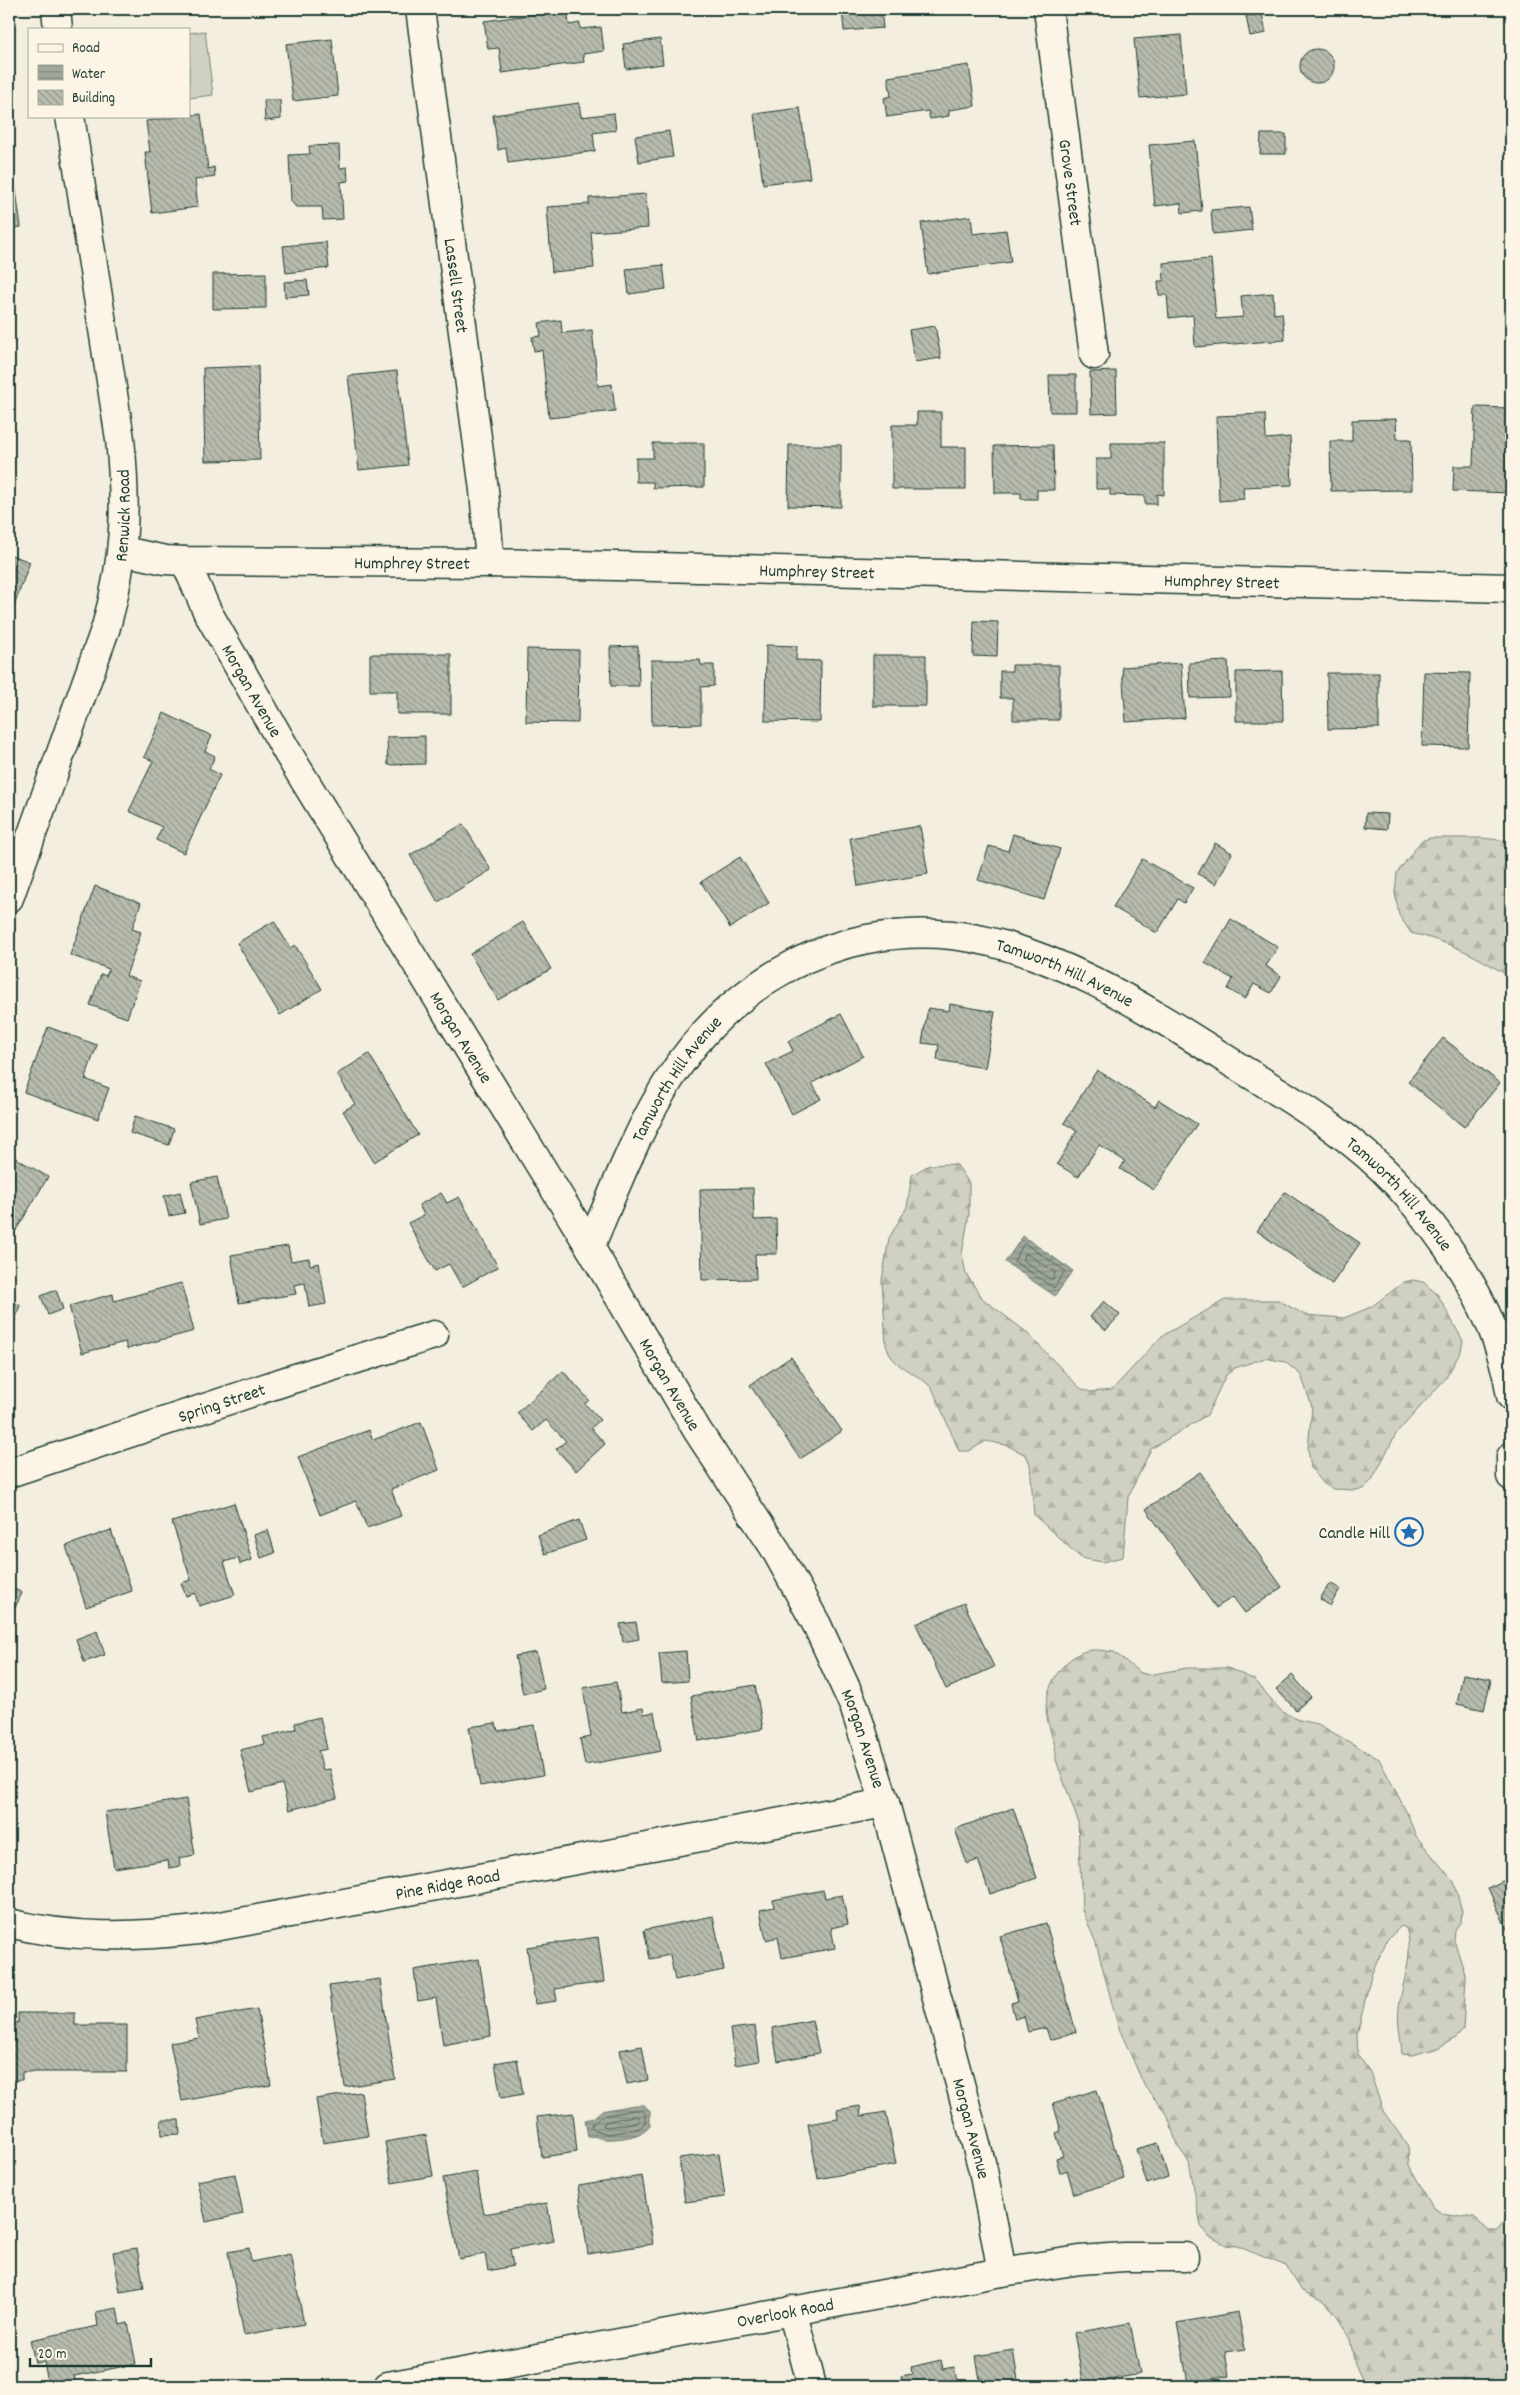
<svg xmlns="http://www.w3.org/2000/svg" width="1520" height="2395" font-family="Dekko,sans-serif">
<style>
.forest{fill:url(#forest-firs);stroke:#78877b}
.pitch{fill:#d0d1c2;stroke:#78877b}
.water{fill:url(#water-rules);stroke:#6c7d72}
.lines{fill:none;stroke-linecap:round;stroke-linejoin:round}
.shore{stroke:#53685d;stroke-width:1}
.building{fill:url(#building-back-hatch);stroke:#1f3d34}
.street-casing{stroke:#1f3d34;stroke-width:31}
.street{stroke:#fcf5e5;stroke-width:28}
.labels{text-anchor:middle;stroke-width:4.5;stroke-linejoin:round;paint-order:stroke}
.street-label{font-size:18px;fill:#1f3d34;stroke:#fcf5e5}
.poi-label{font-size:18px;fill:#1f3d34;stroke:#fcf5e5;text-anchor:end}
</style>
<defs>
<pattern id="forest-firs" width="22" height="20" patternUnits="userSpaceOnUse" patternTransform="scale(1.25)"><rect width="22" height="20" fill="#d0d1c2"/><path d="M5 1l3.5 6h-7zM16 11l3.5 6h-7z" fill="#b2b4a7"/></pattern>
<pattern id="water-rules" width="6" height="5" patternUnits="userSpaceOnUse" patternTransform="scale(1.25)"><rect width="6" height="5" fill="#a0a89b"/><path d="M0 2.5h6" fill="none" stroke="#828a7f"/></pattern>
<pattern id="building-back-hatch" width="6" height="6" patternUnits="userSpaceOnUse" patternTransform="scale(1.25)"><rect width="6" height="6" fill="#b8bcae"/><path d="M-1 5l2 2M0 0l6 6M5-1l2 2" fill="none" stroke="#959a8e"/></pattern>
</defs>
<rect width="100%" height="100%" fill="#f3eede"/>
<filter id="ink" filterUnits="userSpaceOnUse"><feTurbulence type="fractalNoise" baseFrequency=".02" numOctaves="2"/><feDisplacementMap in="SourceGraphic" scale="10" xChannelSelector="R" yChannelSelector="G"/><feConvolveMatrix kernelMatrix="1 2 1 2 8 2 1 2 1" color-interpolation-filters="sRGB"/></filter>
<g filter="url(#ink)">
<!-- forest -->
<path class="forest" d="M1430,838H1481L1511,841V978C1480,957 1448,941 1411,933L1399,915L1395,893L1397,873L1421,841Z
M947,1164L957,1165L969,1183V1214L962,1254L966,1274L983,1299L1025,1331L1080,1388L1090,1392L1112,1390L1162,1336L1225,1300H1278L1305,1315L1344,1318L1371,1307L1404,1282L1413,1280L1423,1282L1438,1295L1463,1341L1461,1351L1446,1378L1396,1434L1372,1480L1363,1489L1354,1490L1333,1489L1324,1484L1311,1468L1308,1448L1312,1407L1301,1375L1285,1362L1265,1358L1235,1368L1226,1375L1207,1415L1151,1449L1128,1497L1123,1557L1102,1562L1081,1558L1034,1515L1030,1464L1026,1455L1006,1445L986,1441L969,1451H959L933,1390C918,1370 894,1372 886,1345L882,1280L889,1238L907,1207L912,1175L929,1165Z
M1098,1650L1114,1652L1139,1672L1148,1675L1187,1668H1228L1255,1680L1281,1711L1299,1720L1318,1724L1379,1759L1408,1815L1416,1836L1454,1882L1462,1911L1461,1921L1455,1930L1454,1940L1466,1977L1463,2030L1456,2038L1435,2049L1412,2055L1402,2054C1401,2039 1397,2022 1399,2008C1402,1980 1415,1955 1406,1928L1401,1926L1387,1940L1371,1975L1357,2035L1358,2055L1370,2072L1383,2111L1408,2146L1409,2165L1433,2208L1442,2213L1474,2218L1488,2230H1498L1504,2222L1511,2223V2386H1365L1355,2364L1349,2335L1338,2317L1323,2301L1302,2291L1286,2266L1237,2246L1226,2245L1207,2235L1201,2226L1189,2162L1177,2145L1167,2114L1145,2087L1118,2026L1096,1943L1082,1909L1078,1821L1056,1760C1057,1745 1050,1733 1047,1718C1042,1693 1058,1662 1083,1652C1087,1650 1094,1650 1098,1650Z"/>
<!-- pitch -->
<path class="pitch" d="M205,31L213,95L189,98V33Z"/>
<!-- water -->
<path class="water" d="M1023,1236L1073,1271L1055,1296L1005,1262Z
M634,2105H644L650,2111V2126C643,2137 616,2140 604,2139C597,2138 596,2135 588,2137L585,2120L593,2118L601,2111Z"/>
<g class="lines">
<!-- shore -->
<path class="shore" d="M1026,1244L1065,1271L1054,1288L1014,1261L1023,1245Z
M1025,1253L1055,1272L1053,1279H1050L1023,1260Z
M634,2110H642L645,2113V2123L638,2129L608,2134L592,2129V2124L603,2116Z
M635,2116L640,2118L638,2122L608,2127L603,2126L605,2122Z"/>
</g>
<!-- building -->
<path class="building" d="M842,9H881L883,28L844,31Z
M567,10L569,25L580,23V29L601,27L604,51L583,54L584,62L502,73L499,48L488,49L484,21Z
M1262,14L1266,33L1250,36L1246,16Z
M1181,35L1186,94L1140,98L1134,39Z
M332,39L338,96L293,101L286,44Z
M660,39L663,64L626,69L623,44Z
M1300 66a17 17 0 1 1 34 0a17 17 0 1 1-34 0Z
M969,65L975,106L949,110V116L930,119L928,111L887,117L884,98L891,96L888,77Z
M264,100H280L281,119L265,121Z
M579,103L581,117L614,113L616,130L593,133L595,151L508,163L506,148L498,150L493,115Z
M800,108L810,178L763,184L754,114Z
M201,114L208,169L214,167L215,177L195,180L198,207L152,213L145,152H150L146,121Z
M669,131L673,157L639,162L635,136Z
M1261,134H1286V154H1260Z
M9,140L21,227L9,229Z
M1195,141L1202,211L1182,213L1181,203L1155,206L1149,145Z
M339,145L340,168L347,167L348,181L341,182L343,219L323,220L322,207H296L291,201L289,155L310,154L309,146Z
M646,194L648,228L591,232L594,268L552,272L547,207L589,204V198Z
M1249,207L1252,230L1213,234L1211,210Z
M971,216L973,234L1006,230L1011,262L928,274L921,223Z
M326,242L329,268L286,273L283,246Z
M1211,259L1216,319L1243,317L1241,296L1273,293L1274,314L1282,313L1285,340L1195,347L1193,315L1169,318L1167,295H1159L1158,281H1164L1163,263Z
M663,265L666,289L629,294L626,269Z
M266,273V308L213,309V274Z
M307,280L309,295L285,297L284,282Z
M561,320L562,333L592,330L598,386L612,384L615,411L549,418L542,350L534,351L532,337L541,336L539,323Z
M935,326L941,358L915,362L909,330Z
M258,366L260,460L205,461L203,368Z
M397,371L408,465L359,470L348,376Z
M1116,371L1117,413L1091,414L1090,372Z
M1049,375H1076V412H1050Z
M1475,407L1511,408V493L1453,491L1454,466H1473Z
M917,412H941V447H966V489H892V425H917Z
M1265,414L1266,439L1290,437L1292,485L1243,487L1244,499L1219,501L1216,416Z
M1396,419L1397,439H1411L1412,490L1331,491L1330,441H1352V420Z
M653,443H704V487L653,488V482H636V458H653Z
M1111,443H1164V495L1157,494V504H1145V496L1110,495V489H1096V459H1111Z
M789,445H841V507L788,506Z
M1053,445L1054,490H1037V499H1021V493H995L994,446Z
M9,554L30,562L9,620Z
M974,621L998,622L997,657L973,656Z
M766,645L797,646L796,660L821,661L820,722L765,721Z
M638,646L639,686H611L610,647Z
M527,649L579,650L578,723L526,722Z
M370,654H451V714H397V691H370Z
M873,655H926V706H873Z
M651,660H700L701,665H714V686L701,687V724L652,725Z
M1228,661L1230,697L1190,698L1189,663Z
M1181,663L1185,718L1126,722L1122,667Z
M1012,665H1059V720H1013V698H1000V671H1012Z
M1282,671L1283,721H1236V672Z
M1424,672L1470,673L1468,747L1422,746Z
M1327,673H1379V728L1328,729Z
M164,713L212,736L205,751L215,756L209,769L220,775L184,853L156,840L162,827L129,811L153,761L144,757Z
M425,736V764L388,765L387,737Z
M1366,813L1388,814L1387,829L1365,827Z
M463,824L491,870L438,902L410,855Z
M920,826L928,874L858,886L850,838Z
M1013,834L1060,849L1044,900L978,880L989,846L1008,851Z
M1215,843L1232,853L1216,884L1198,874Z
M740,857L769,903L730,928L701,882Z
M1142,859L1193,888L1184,903L1178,899L1157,933L1113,907Z
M95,886L141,903L132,929L141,932L126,976L140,981L127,1018L90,1005L101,974L106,976L109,969L70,955Z
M1231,919L1278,947L1266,966L1281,976L1271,993L1254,984L1245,999L1228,989L1233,979L1205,963Z
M274,921L290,948L295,945L322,989L280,1015L237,943Z
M523,922L551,969L498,1000L470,954Z
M950,1004L995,1012L985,1068L937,1060L939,1045L922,1043L928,1008L949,1011Z
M841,1014L863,1056L812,1083L821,1099L792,1114L766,1064L793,1051L788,1041Z
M48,1027L97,1045L85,1079L109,1088L98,1119L24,1092Z
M1443,1038L1500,1083L1464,1127L1408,1082Z
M369,1054L418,1135L374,1162L343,1111L355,1104L337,1074Z
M1097,1070L1155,1107L1159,1100L1197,1124L1154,1190L1120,1169L1125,1161L1099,1145L1078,1177L1057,1164L1077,1131L1064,1123Z
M135,1116L174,1129L169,1145L130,1133Z
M9,1154L48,1177L9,1242Z
M217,1177L226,1219L200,1224L191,1182Z
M753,1188L754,1220L776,1219L777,1254H755L756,1279L702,1280L700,1189Z
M180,1192L185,1213L169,1216L164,1196Z
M1285,1192L1360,1243L1332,1284L1257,1231Z
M441,1193L447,1203L459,1197L498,1267L462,1287L449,1264L435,1271L408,1223L424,1215L419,1205Z
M288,1246L291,1261L309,1258L310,1265L319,1263L326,1304L309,1307L305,1283L294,1285L296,1294L239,1303L231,1255Z
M181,1283L194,1331L127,1349L125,1342L82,1353L69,1306L113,1294L114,1301Z
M56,1290L63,1309L48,1315L41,1296Z
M9,1301L20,1305L9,1339Z
M1104,1301L1120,1315L1106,1330L1090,1317Z
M791,1357L842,1431L800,1459L750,1385Z
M563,1371L589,1400L585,1404L600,1420L591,1428L605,1444L576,1471L556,1449L566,1441L546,1420L533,1431L517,1413Z
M421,1422L439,1470L391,1489L401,1516L367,1528L356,1501L320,1515L298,1457L369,1430L373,1440Z
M1200,1472L1282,1587L1245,1613L1233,1597L1216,1608L1146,1509Z
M234,1503L252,1560L240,1564L238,1558L224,1562L235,1595L199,1606L195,1593L186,1596L181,1583L191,1580L172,1522Z
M579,1520L586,1540L545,1554L538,1535Z
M111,1530L132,1591L86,1607L66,1546Z
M268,1530L275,1553L261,1558L254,1535Z
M1330,1583L1340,1589L1330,1606L1320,1599Z
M9,1586L22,1593L9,1620Z
M964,1603L994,1667L946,1689L916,1624Z
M636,1622L639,1639L623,1642L620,1624Z
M97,1631L105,1655L84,1662L76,1639Z
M686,1651L688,1681L662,1683L659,1653Z
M536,1652L544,1689L523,1694L515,1656Z
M1463,1674L1491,1679L1484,1710L1457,1704Z
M1292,1675L1311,1697L1296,1710L1276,1689Z
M616,1682L622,1712L643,1708L644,1714L654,1712L661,1751L585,1765L580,1739L591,1737L583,1688Z
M755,1685L763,1729L699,1741L691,1696Z
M320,1717L327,1749L318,1751L323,1770L330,1769L337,1798L289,1810L282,1784L251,1792L240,1750L265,1744L263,1737L296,1729L295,1723Z
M496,1723L498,1731L534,1725L543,1775L480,1786L469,1727Z
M186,1799L195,1855L179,1858L180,1866L169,1868L168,1860L114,1868L105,1812Z
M1013,1808L1037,1878L990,1894L978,1860L967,1864L955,1829Z
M1511,1877V1938L1488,1888Z
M823,1890L825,1898L842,1895L848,1924L831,1928L835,1948L782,1958L778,1937L766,1940L760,1910L774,1907L773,1900Z
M713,1916L724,1970L675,1980L670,1955L650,1959L644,1930Z
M1046,1923L1076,2032L1050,2040L1046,2028L1028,2032L1024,2016L1015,2019L1011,2003L1018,2001L1000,1936Z
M598,1937L604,1982L555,1989L557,2001L535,2004L527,1947Z
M479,1959L491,2036L443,2045L436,1998L418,2001L414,1970Z
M380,1979L395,2079L345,2087L329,1986Z
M257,2009L271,2085L182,2101L170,2043L199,2038L195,2020Z
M18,2013H75V2025H127V2072H22V2080H9V2023H18Z
M812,2020L819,2053L778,2061L772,2028Z
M755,2026L760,2061L735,2065L730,2029Z
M642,2046L648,2080L627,2084L620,2050Z
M517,2059L523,2094L501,2098L495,2063Z
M1097,2090L1124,2179L1074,2194L1067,2170L1060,2173L1056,2158L1063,2156L1056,2133L1061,2131L1053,2103Z
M361,2092L368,2136L323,2143L316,2099Z
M860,2106L861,2116L886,2112L896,2164L818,2179L808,2124L838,2119L837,2110Z
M573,2113L577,2152L542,2157L537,2117Z
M161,2120H179L180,2134L162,2135Z
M426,2135L433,2176L392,2183L385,2142Z
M1158,2143L1168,2177L1147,2184L1136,2149Z
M719,2153L725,2197L685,2202L679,2158Z
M476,2172L484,2214L547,2203L554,2241L510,2249L513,2266L488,2271L485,2254L459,2259L443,2178Z
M235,2174L243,2214L206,2222L197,2181Z
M642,2176L653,2244L588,2254L578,2186Z
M137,2248L144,2288L120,2292L113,2252Z
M249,2248L251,2262L290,2254L304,2324L244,2335L228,2252Z
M117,2308L120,2325L128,2323L136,2364L74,2376L76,2383L64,2386H58L57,2381L48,2383L44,2362L35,2363L30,2340L98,2326L96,2312Z
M1238,2312L1245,2349L1225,2352L1229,2376L1188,2383L1177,2323Z
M1130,2323L1140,2374L1114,2379L1115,2386H1084L1074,2333Z
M1013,2350L1019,2386H981L976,2356Z
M941,2360L943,2369L954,2367L958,2386H903L901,2376L912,2374L911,2367Z"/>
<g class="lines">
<defs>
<g id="street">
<path d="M56,9L58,29"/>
<path id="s1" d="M420,9L484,490L490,563"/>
<path id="s2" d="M1048,9L1094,355"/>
<path id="s3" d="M123,551L165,560L185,561L490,563L1511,588"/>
<path id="s4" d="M185,561L207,611L289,755L590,1247L697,1430L774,1547L817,1625L854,1706L885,1803L983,2170L1002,2272"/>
<path id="s5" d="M9,898L106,627C125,559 127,509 120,439L70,116"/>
<path id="s6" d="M590,1247C637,1137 673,1030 785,969C835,941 895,929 952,935C1052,946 1153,1013 1237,1066C1292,1100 1352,1135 1397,1184C1451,1244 1499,1315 1511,1396"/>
<path id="s7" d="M9,1473L289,1380L434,1335"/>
<path d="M1511,1476V1457"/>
<path id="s8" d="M9,1923C71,1939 135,1937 198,1930L885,1803"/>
<path d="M792,2310L812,2386"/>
<path id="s9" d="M388,2386L1002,2272L1080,2260L1124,2257H1185"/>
</g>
</defs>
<!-- street casing -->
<use href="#street" class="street-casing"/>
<!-- street -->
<use href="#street" class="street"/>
</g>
</g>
<!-- icons -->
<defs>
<symbol id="sight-ring" viewBox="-11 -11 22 22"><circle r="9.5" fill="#fcf5e5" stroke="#1f6fb2" stroke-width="1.5"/><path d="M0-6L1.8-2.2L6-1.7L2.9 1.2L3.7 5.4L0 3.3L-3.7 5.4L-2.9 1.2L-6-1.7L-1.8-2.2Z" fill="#1f6fb2"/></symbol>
</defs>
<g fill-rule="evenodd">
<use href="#sight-ring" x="1393" y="1516" width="32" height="32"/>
</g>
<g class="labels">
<!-- street labels -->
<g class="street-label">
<text dy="6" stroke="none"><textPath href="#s2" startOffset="175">Grove Street</textPath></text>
<text dy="6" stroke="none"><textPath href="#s1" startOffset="279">Lassell Street</textPath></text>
<text dy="6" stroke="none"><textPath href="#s5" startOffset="401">Renwick Road</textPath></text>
<text dy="6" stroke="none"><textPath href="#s3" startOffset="290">Humphrey Street</textPath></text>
<text dy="6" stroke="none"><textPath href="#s3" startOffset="695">Humphrey Street</textPath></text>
<text dy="6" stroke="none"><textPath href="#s3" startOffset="1100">Humphrey Street</textPath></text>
<text dy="6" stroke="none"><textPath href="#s4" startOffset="146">Morgan Avenue</textPath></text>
<text dy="6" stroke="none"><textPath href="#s6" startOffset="640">Tamworth Hill Avenue</textPath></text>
<text dy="6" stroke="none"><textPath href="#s4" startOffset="551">Morgan Avenue</textPath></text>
<text dy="6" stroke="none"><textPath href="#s6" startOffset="190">Tamworth Hill Avenue</textPath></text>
<text dy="6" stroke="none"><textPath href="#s6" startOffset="1045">Tamworth Hill Avenue</textPath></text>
<text dy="6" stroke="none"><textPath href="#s4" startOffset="956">Morgan Avenue</textPath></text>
<text dy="6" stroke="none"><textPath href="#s7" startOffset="224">Spring Street</textPath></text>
<text dy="6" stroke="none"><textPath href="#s4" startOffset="1361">Morgan Avenue</textPath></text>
<text dy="6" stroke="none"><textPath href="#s8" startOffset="444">Pine Ridge Road</textPath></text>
<text dy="6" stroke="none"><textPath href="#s4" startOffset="1766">Morgan Avenue</textPath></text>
<text dy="6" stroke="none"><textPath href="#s9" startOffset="404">Overlook Road</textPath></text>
</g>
<!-- poi labels -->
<g class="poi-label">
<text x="1390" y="1538">Candle Hill</text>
</g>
</g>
<!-- margin -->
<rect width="1520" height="2395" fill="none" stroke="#fcf5e5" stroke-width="30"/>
<rect x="15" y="15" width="1490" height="2365" fill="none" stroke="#1f3d34" stroke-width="2" filter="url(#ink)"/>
<!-- legend -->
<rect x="28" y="28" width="162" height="90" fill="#fcf5e5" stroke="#a4ab9e"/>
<rect x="38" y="44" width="25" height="8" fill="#fcf5e5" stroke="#a4ab9e"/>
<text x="72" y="52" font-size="15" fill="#1f3d34">Road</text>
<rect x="38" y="65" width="25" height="15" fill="url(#water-rules)" stroke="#a4ab9e"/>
<text x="72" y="78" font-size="15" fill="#1f3d34">Water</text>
<rect x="38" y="90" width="25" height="15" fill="url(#building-back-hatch)" stroke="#a4ab9e"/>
<text x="72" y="102" font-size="15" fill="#1f3d34">Building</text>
<!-- scale -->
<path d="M30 2358v8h121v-8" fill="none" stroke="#1f3d34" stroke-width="2.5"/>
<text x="38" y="2358" font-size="15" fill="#1f3d34" stroke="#fcf5e5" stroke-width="4" paint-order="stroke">20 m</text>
</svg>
